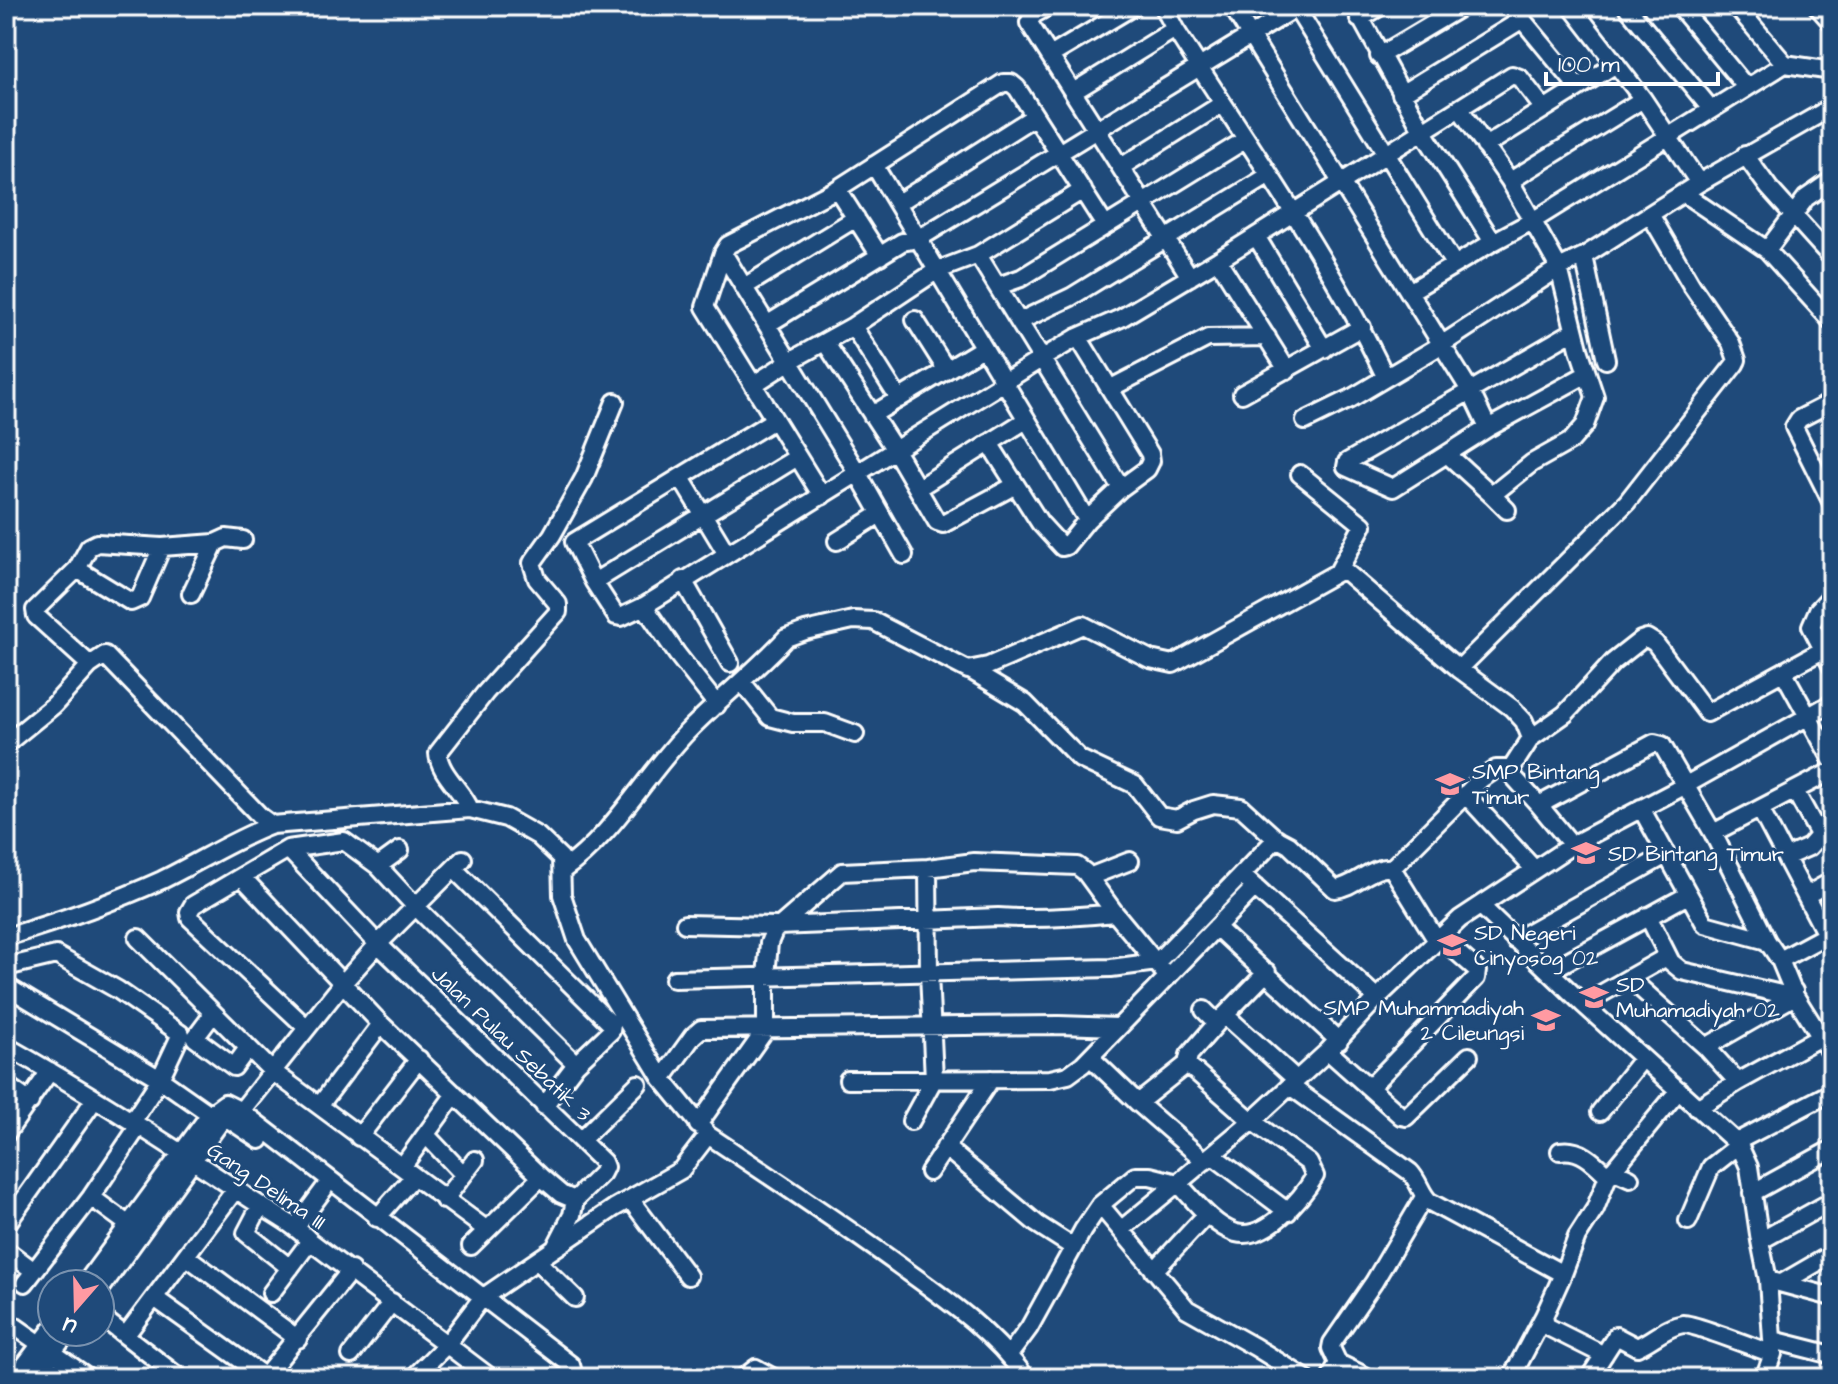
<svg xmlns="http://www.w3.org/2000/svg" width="1838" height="1384" font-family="'Architects Daughter',sans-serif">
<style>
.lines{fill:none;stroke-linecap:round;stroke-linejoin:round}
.minor-casing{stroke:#fff;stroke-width:22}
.minor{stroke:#1f4a7a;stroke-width:16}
.labels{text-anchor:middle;stroke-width:6;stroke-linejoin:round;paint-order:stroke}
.poi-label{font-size:22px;fill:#fff;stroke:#1f4a7a;text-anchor:start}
.street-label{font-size:22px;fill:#fff;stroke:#1f4a7a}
</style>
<rect width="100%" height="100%" fill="#1f4a7a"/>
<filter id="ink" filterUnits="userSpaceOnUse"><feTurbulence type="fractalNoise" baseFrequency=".0125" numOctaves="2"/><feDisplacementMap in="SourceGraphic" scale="16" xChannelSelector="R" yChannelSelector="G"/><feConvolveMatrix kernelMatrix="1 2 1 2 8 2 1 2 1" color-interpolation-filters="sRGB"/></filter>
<g filter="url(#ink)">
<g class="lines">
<defs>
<path id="minor" d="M1049,6L1033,15L1029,23L1190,277
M1163,6L1175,29C1247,143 1327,254 1385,376
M1232,6L1471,392L1488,428
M1295,6L1454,264
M1354,6L1422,130L1493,242
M1511,6L1578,87
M1571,6L1643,99L1699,183
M1626,6L1711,109
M1679,6L1746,87
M1736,6L1785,64
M1817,6L1832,23
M1359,19L1381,6
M1050,56L1134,6
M1379,56L1463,6
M1073,92L1175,29
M1401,94L1523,19
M1485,146L1616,64
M1745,155L1769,188L1832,258
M874,165L1087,520
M1121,167L1222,104
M1510,181L1643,99
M837,189L880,256
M1683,193L1767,250L1832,322
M898,203L1035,116
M1256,236L1324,349
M1767,250L1806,198L1832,180
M723,253L705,307L822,496
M978,255L1121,488
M1584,256L1606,360
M1218,260L1287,370
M998,286L1021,278L1245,140
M744,287L856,218
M1409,292L1493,242L1534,220L1785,64L1832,71
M915,320L946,369
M1020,321L1071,297L1268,176
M768,324L902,242L918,239L1299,6
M853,326L899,399
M1574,331L1347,462L1346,467L1393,488L1488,428L1587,374
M825,342L895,450L937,522L943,524L1014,486
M753,385L790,361L853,326L936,271L978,255L1083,190
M1111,388L1208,338L1267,337
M1242,394L1362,327
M1832,402L1799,419L1794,427L1832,503
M872,415L983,348
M774,420L574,542L594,582L616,616L621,617L644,606L1041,359L1078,337L1121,318L1218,260L1512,75L1520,78L1544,109
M1305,421L1350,399L1441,345L1559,268L1584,256L1699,183L1832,107
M989,443L1040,523L1062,547L1066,546L1087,520L1121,488L1147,469L1151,461L1150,454L1078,337
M1447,454L1492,495L1532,463L1571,441L1585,425L1595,397L1579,349L1559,268L1510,181L1460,109
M1300,474L1363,525L1338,572
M681,478L727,554
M918,488L1026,420
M1492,495L1507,510
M837,541L880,514
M904,555L857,472L723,253L728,245L837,189L1003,83H1011L1017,88L1104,224
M77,569L131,602L140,598L162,547
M683,580L730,663
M594,582L796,458
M191,594L215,543
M1832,595L1818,610L1811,626L1832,667
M644,606L677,654L717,705
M90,665L36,616L35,610L77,569L89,547L97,543L162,547L215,543L226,538L243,540
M1459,669L1627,502L1735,364L1737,360L1731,343L1692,286L1651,216
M970,670L1025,703L1080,759L1135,785L1159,816L1177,819L1194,810L1213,804L1241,807L1274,837L1289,845L1335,889C1355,887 1372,865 1392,868L1481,779L1496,769H1511
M1784,673L1832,760
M742,682L770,717L793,723H825L855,734
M6,744L54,705L90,665L105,655L261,817L272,825L470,809L506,818L538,836L561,858L562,895L577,940L662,1079L708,1135C774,1179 840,1222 904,1269C950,1302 993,1332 1026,1378
M1465,794L1534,869
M1539,805L1511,774V769L1531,738L1565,714L1613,662L1641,640L1647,638L1655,643L1707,713L1832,645
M1641,808L1705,924L1767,941
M470,809C462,790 439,773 438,753L485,693L558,612V604L537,579L532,563L552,535L584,478L615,402
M1760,809L1832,946
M1713,833L1832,771
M1572,845L1539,805L1654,743L1662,745L1713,833L1767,941L1780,960L1795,996L1832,1055
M1786,857L1809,847L1818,837L1817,831L1795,791
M378,866L400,850
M1392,868L1437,941
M454,869L612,1025L611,1031L576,1064L544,1106
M562,871C615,834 647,772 691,728C722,697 756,670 786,638L805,631L853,620L873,621L968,670L988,666L1083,625L1150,659L1173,664L1338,572H1346L1459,669L1512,708L1524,721L1531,738
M242,877L381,1024L541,1177L561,1194L575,1200L602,1173L605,1167L603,1162L378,944L288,849
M1089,877L1130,861
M1248,881L1377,998
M1807,895L1832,881
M1481,906L1583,1004L1739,1145L1749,1167L1760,1241L1768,1280L1773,1354L1764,1378
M1648,916L1671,962L1682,971L1781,994L1794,991
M685,924L778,926L998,917C1037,920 1076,917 1115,913
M1216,927L1339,1041
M6,937C60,921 111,903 162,880C199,862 234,839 272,825
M138,938L272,1071L487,1230
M1515,940L1666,855
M1780,960L1832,932
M6,967L56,955L118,990L181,1034L160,1079L132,1122
M1549,971L1688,895
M1629,978L1706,1047L1738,1082
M674,979L1111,968L1157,962L1277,838
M6,986L160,1079L210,1114
M1583,1004L1668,956
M1204,1010L1217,1023L1225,1015L1297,1080
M213,1014L195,1038L234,1067L248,1048
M1225,1015L1267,972
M307,1028L190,918L189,912L193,905L288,849L344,841L378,866L415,906L576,1064
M6,1046C86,1091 164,1141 240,1192C263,1209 290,1220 310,1241L491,1378
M1706,1047L1795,996
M1328,1051L1401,1116L1406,1117L1469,1056
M1090,1057L1138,1103L1205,1161
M662,1079L693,1036L701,1029L1059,1025L1118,1027
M848,1080L1050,1079L1068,1075L1083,1064L1255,887
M6,1085L30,1102
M1290,1086L1410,1172C1419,1181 1421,1195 1430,1202L1563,1274L1577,1237L1595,1209L1608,1176L1679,1090
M1370,1087L1476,978L1477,971L1475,968L1441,938
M1138,1103L1187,1064
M320,1105L381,1024
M1697,1108L1738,1082L1822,1036
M241,1111L343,983L378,944L463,859
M1600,1112L1643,1058
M911,1121L934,1079L929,973L928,868
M698,1125L766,1029V976L769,943L774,931L842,872L928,868L974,862L1077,866L1085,872L1115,913L1168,977
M6,1134L50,1071
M426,1135L463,1174
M359,1137L419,1059
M581,1140L638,1084
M1736,1142L1832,1092
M945,1147L1037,1224L1073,1247
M1560,1151C1581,1148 1594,1162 1608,1176
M1212,1155L1288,1212
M402,1167L455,1094
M1612,1170L1630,1178
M929,1172L991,1079
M1752,1193L1832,1149
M91,1197L129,1225
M630,1199L688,1276
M444,1200L475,1160
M1100,1205L1187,1309L1255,1347L1305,1378
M260,1206L246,1233L290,1268
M377,1218L413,1177
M1688,1221L1711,1167L1739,1145
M6,1225L95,1099
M296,1227L324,1189
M1122,1229L1178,1183C1194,1200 1213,1226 1236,1233C1266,1241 1302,1198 1315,1176L1309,1163L1252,1121L1187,1064L1189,1055L1217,1023
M1760,1241L1832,1201
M471,1246L541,1177
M556,1246L572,1215L575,1200
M6,1250L34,1271
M186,1256L298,1339
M537,1261L575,1298
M1154,1271L1207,1214
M1563,1274L1544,1316L1546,1326L1604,1355
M1768,1280L1832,1297
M25,1283L91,1197L138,1127
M1782,1283L1832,1254
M85,1284L210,1114L225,1103L241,1111L571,1365L572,1369L570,1372
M100,1290L221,1121L227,1118L260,1140
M271,1293L310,1241
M156,1299L265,1377
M100,1316L180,1378
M6,1320L89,1378
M126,1335L235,1190
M1773,1340L1832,1355
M351,1355L392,1302
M1009,1355L1029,1328L1083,1230L1100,1205L1135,1176H1150L1178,1183L1252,1121L1328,1051L1377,998L1460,919L1572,845L1686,785L1832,703
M1338,1363L1369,1378
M15,1378L52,1329
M33,1378L68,1332
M264,1378L351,1270
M413,1378L447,1344L482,1298L614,1208L681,1170L708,1135
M743,1378L756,1368L774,1378
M1330,1378L1338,1363L1331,1348L1332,1343L1374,1282L1424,1197
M1511,1378L1544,1316
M1589,1378L1616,1336L1637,1347C1652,1341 1665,1327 1683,1324C1692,1323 1758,1349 1773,1354"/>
</defs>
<!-- minor casing -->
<use href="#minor" class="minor-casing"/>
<!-- minor -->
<use href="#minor" class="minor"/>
</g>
</g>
<!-- icons -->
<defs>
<symbol id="school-bare" viewBox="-9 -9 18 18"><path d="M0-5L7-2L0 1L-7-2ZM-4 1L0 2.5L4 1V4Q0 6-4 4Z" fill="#ff9aa2" stroke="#1f4a7a" stroke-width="2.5" paint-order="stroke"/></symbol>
</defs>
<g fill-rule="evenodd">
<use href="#school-bare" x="1430" y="764" width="40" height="40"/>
<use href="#school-bare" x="1566" y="833" width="40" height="40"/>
<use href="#school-bare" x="1432" y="925" width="40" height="40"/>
<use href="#school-bare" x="1574" y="977" width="40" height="40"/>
<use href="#school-bare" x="1526" y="1000" width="40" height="40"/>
</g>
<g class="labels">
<!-- poi labels -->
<g class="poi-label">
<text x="1472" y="779">SMP Bintang<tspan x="1472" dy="25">Timur</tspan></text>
<text x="1608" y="861">SD Bintang Timur</text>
<text x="1474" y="940">SD Negeri<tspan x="1474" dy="25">Cinyosog 02</tspan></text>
<text x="1616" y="992">SD<tspan x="1616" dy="25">Muhamadiyah 02</tspan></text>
<text x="1524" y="1015" text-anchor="end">SMP Muhammadiyah<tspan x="1524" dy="25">2 Cileungsi</tspan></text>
</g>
<!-- street labels -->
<g class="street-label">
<text transform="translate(512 1043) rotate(44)" y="8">Jalan Pulau Sebatik 3</text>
<text transform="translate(267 1185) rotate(34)" y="8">Gang Delima III</text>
</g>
</g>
<!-- margin -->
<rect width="1838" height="1384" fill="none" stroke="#1f4a7a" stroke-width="32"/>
<rect x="16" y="16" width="1806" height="1352" fill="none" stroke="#fff" stroke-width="3" filter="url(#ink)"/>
<!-- north arrow -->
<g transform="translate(76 1308) rotate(200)"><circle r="38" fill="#1f4a7a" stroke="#7992af" stroke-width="2"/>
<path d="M0-6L14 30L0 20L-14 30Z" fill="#ff9aa2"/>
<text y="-12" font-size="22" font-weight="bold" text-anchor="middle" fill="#ffffff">U</text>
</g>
<!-- scale -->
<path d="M1546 72v12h172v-12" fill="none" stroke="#ffffff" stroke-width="4"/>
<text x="1558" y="72" font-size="24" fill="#ffffff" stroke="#1f4a7a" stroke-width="6" paint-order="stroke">100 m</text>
</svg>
